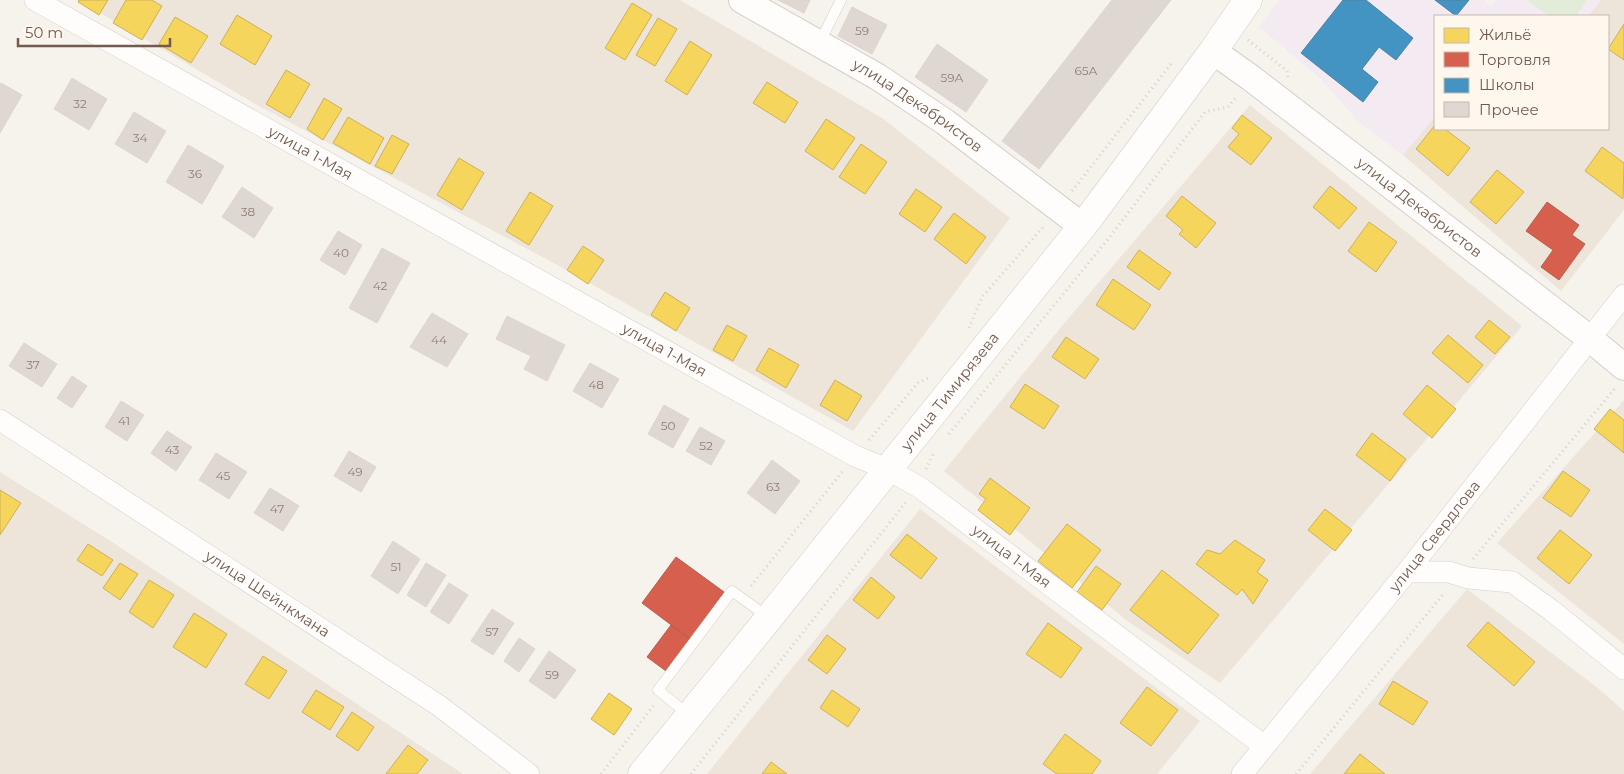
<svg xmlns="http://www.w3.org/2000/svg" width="1624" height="774" font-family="Montserrat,sans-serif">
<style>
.residential{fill:#eee5da}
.education{fill:#f3eaf2}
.green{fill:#e3ecd8}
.homes{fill:#f6d55c;stroke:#ceb058}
.shops{fill:#d6604d;stroke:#b85e4d}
.schools{fill:#4393c3;stroke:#5182a0}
.building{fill:#dfd8d2;stroke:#ded5cf}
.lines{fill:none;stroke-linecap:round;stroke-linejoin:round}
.service-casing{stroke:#d5cfca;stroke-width:11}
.minor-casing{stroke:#d5cfca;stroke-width:22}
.tertiary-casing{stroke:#d5cfca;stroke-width:28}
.secondary-casing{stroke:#d5cfc8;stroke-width:29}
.path{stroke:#d7d0cc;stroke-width:3;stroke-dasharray:1 4;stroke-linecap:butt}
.service{stroke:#fefdfc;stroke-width:10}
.minor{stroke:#fefdfc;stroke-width:21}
.tertiary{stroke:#fefdfc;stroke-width:26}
.secondary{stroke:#fefdfc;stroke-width:28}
.labels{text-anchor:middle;stroke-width:5;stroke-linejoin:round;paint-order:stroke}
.number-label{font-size:12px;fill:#907d72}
.street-label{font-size:15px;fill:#725b4e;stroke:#fdf7ee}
</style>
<rect width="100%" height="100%" fill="#f6f2ec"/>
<!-- residential -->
<path class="residential" d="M78,0H680L882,118L1010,218L853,431L550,261L259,106Z
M1601,0H1624V210L1561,291L1403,155L1435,116V129H1608V16H1588Z
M1250,105L1522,326L1220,683L1130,623L944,471L1066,321Z
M1624,400V644L1497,543Z
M0,472L112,542L463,774H0Z
M920,509L1200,721L1157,774H707Z
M1467,589L1599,689L1624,711V774H1310Z"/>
<!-- education -->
<path class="education" d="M1280,0H1484L1491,6L1496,0H1601L1588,16H1435V116L1403,155L1359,122L1322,80L1259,27Z"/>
<!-- green -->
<path class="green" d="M1528,0H1587L1576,16H1549L1528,1Z"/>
<!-- homes -->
<path class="homes" d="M79,0H108L99,15L78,2Z
M126,0H152L162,6L142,40L113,23Z
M632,3L652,15L625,60L605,48Z
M237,15L272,36L255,65L220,44Z
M175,17L208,36L191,63L159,44Z
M658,18L677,29L655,66L636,55Z
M1624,24V60L1608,49Z
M690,41L712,55L687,95L665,81Z
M286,70L310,84L290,118L266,104Z
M767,82L798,102L785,123L753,103Z
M324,98L342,109L323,140L307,129Z
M1242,115L1272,138L1251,165L1228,147L1239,134L1232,128Z
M348,117L384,138L370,164L333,143Z
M826,119L855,138L833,170L805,151Z
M1435,125V129H1445L1470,148L1448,176L1416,149Z
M392,135L409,144L392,174L375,166Z
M861,144L887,162L865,194L839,177Z
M1602,147L1624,163L1623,199L1585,171Z
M459,158L484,173L462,210L437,195Z
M1497,170L1524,192L1496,224L1470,202Z
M1330,186L1357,208L1339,229L1313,207Z
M916,189L942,207L925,232L899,214Z
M530,192L553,206L529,245L506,231Z
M1182,196L1216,223L1196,248L1179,234L1183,230L1166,216Z
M954,213L986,237L966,264L934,239Z
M1369,222L1397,242L1376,272L1348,251Z
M583,246L604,260L588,284L567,270Z
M1139,250L1171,273L1159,290L1127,267Z
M1113,279L1151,305L1134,330L1096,305Z
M665,292L690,308L676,331L651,315Z
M1489,320L1510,337L1495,354L1475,337Z
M727,325L747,336L733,361L713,350Z
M1448,335L1483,365L1468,383L1432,353Z
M1066,337L1099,359L1085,379L1052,357Z
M769,348L799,365L786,388L756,370Z
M835,380L862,396L847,421L820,405Z
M1025,384L1059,406L1044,429L1010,407Z
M1427,385L1456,409L1432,438L1403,414Z
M1610,409L1624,420V453L1594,429Z
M1372,433L1406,459L1390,481L1356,455Z
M1563,471L1590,490L1571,517L1543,498Z
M990,478L1030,508L1010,535L978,510L986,499L979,494Z
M0,490L21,503L0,535Z
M1325,509L1352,530L1335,551L1308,530Z
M1067,524L1101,550L1072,588L1038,561Z
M1560,530L1592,555L1569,584L1537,558Z
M907,534L937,558L921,579L890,555Z
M1235,540L1265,560L1257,572L1268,580L1253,604L1242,589L1237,595L1196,564L1207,550L1220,554Z
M88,544L113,560L102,576L77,560Z
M120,563L138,574L120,600L103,588Z
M1096,566L1121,584L1102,610L1077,592Z
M1162,570L1219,615L1188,654L1130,610Z
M871,577L895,597L878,619L853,600Z
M149,580L174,595L153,628L129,612Z
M194,613L227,634L206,668L173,647Z
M1488,622L1535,662L1514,686L1467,646Z
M1048,623L1082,648L1061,678L1026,654Z
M827,635L846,649L827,674L808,660Z
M263,656L287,671L269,699L245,684Z
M1393,681L1428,702L1413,725L1379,704Z
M1147,687L1178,710L1151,746L1120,723Z
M316,690L344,707L330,730L302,712Z
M832,690L860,709L848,727L820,708Z
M609,693L632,709L614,735L591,719Z
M352,712L374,727L358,751L336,736Z
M1065,734L1101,761L1092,774H1057L1043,764Z
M408,745L428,760L417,774H386Z
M1360,754L1385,774H1344Z
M771,762L787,774H762Z"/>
<!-- shops -->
<path class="shops" d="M1547,202L1579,225L1572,235L1585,244L1559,280L1541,267L1553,250L1526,231Z
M676,557L724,592L690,639L642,603Z
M671,625L690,639L666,671L647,657Z"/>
<!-- schools -->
<path class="schools" d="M1343,0H1366L1413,38L1396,60L1379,47L1362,69L1378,82L1363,102L1301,53Z
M1435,0H1469L1456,16Z"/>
<!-- building -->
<path class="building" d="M778,0H810L804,13Z
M1112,0H1171L1039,169L1002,141Z
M852,7L887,25L872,54L838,36Z
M937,44L988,80L966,112L915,77Z
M72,78L107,99L89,130L54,109Z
M1,83L22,95L0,133V85Z
M134,112L166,131L147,163L115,144Z
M188,145L224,166L202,204L166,182Z
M242,187L273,208L254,238L222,217Z
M338,231L362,245L345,275L320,260Z
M382,248L410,263L377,323L349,308Z
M432,313L468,334L447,367L410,347Z
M507,316L565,345L547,381L524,369L531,356L496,339Z
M24,343L57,364L42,387L9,366Z
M590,363L619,379L602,408L573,391Z
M72,376L87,386L72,408L57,398Z
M121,401L144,415L127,441L105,427Z
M664,405L689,419L673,448L648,434Z
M700,427L725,441L711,465L686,451Z
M167,431L192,447L176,471L151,453Z
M349,451L376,467L361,492L334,476Z
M216,453L247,472L229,499L199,480Z
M772,460L800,481L775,514L747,493Z
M270,488L299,506L283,531L254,513Z
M393,541L420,559L398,594L371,576Z
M426,563L446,575L426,607L407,595Z
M449,583L468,595L449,624L430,612Z
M492,609L514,623L493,655L471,641Z
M519,638L535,649L519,672L504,661Z
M549,651L576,670L555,699L529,681Z"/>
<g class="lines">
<defs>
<path id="service" d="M819,44L841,0
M689,715L658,690L732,591L768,617"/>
<g id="minor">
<path id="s1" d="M35,0L855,456L887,469L919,487L1264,746"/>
<path id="s2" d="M0,420L438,705L529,774"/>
<path d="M1407,572H1449L1468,578L1512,582L1551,610L1624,669"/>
<path id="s3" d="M1242,774L1407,572L1624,295"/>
</g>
<g id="tertiary">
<path id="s4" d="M742,0L878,77L945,122L1082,226"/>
<path id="s5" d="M1213,51L1251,78L1589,338L1624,367"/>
</g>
<g id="secondary">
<path id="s6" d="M642,774L769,618L1089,218L1213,51L1248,0"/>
</g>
</defs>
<!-- service casing -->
<use href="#service" class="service-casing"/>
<!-- minor casing -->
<use href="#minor" class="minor-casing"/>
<!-- tertiary casing -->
<use href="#tertiary" class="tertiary-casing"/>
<!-- secondary casing -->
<use href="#secondary" class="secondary-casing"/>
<!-- path -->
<path class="path" d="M1248,40L1287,71L1288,77
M1072,191L1171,64
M969,328L982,297L1045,225
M949,434L1109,238L1205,112L1228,107L1237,96
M869,440L918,383L930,377
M926,469L933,454
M1473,559L1616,387
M751,586L842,472
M601,774L654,705
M691,774L906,502
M1296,774L1445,592"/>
<!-- service -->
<use href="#service" class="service"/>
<!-- minor -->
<use href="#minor" class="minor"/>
<!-- tertiary -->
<use href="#tertiary" class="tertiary"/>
<!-- secondary -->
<use href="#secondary" class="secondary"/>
</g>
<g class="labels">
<!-- number labels -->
<g class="number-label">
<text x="862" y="35">59</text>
<text x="1086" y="75">65А</text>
<text x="952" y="82">59А</text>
<text x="80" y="108">32</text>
<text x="140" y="142">34</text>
<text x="195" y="178">36</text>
<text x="248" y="216">38</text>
<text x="341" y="257">40</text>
<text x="380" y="290">42</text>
<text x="439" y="344">44</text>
<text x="33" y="369">37</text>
<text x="596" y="389">48</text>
<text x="124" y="425">41</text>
<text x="668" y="430">50</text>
<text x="706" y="450">52</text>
<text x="172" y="454">43</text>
<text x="355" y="476">49</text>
<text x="223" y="480">45</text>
<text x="773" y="491">63</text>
<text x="277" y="513">47</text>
<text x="396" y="571">51</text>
<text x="492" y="636">57</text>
<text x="552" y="679">59</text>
</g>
<!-- street labels -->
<g class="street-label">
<text dy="5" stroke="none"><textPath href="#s4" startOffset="205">улица Декабристов</textPath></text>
<text dy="5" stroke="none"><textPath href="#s1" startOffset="315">улица 1-Мая</textPath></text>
<text dy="5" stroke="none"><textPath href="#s5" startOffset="259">улица Декабристов</textPath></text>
<text dy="5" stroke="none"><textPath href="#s1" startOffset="720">улица 1-Мая</textPath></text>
<text dy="5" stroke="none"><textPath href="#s6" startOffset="491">улица Тимирязева</textPath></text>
<text dy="5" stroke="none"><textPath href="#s3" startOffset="306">улица Свердлова</textPath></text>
<text dy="5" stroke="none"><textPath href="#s1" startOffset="1125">улица 1-Мая</textPath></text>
<text dy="5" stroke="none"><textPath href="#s2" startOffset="319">улица Шейнкмана</textPath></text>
</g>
</g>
<!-- legend -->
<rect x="1434" y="15" width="175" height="115" fill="#fdf7ee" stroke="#c5b9ae"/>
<rect x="1444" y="28" width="25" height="15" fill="#f6d55c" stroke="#c5b9ae"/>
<text x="1479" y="40" font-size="15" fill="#725b4e">Жильё</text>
<rect x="1444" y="52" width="25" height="15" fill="#d6604d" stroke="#c5b9ae"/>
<text x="1479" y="65" font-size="15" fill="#725b4e">Торговля</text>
<rect x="1444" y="78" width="25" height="15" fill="#4393c3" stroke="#c5b9ae"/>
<text x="1479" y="90" font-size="15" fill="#725b4e">Школы</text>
<rect x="1444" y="102" width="25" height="15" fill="#dfd8d2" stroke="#c5b9ae"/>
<text x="1479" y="115" font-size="15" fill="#725b4e">Прочее</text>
<!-- scale -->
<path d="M18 38v8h152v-8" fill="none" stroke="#725b4e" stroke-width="2.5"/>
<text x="25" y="38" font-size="15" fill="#725b4e" stroke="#fdf7ee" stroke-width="4" paint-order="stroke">50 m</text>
</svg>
